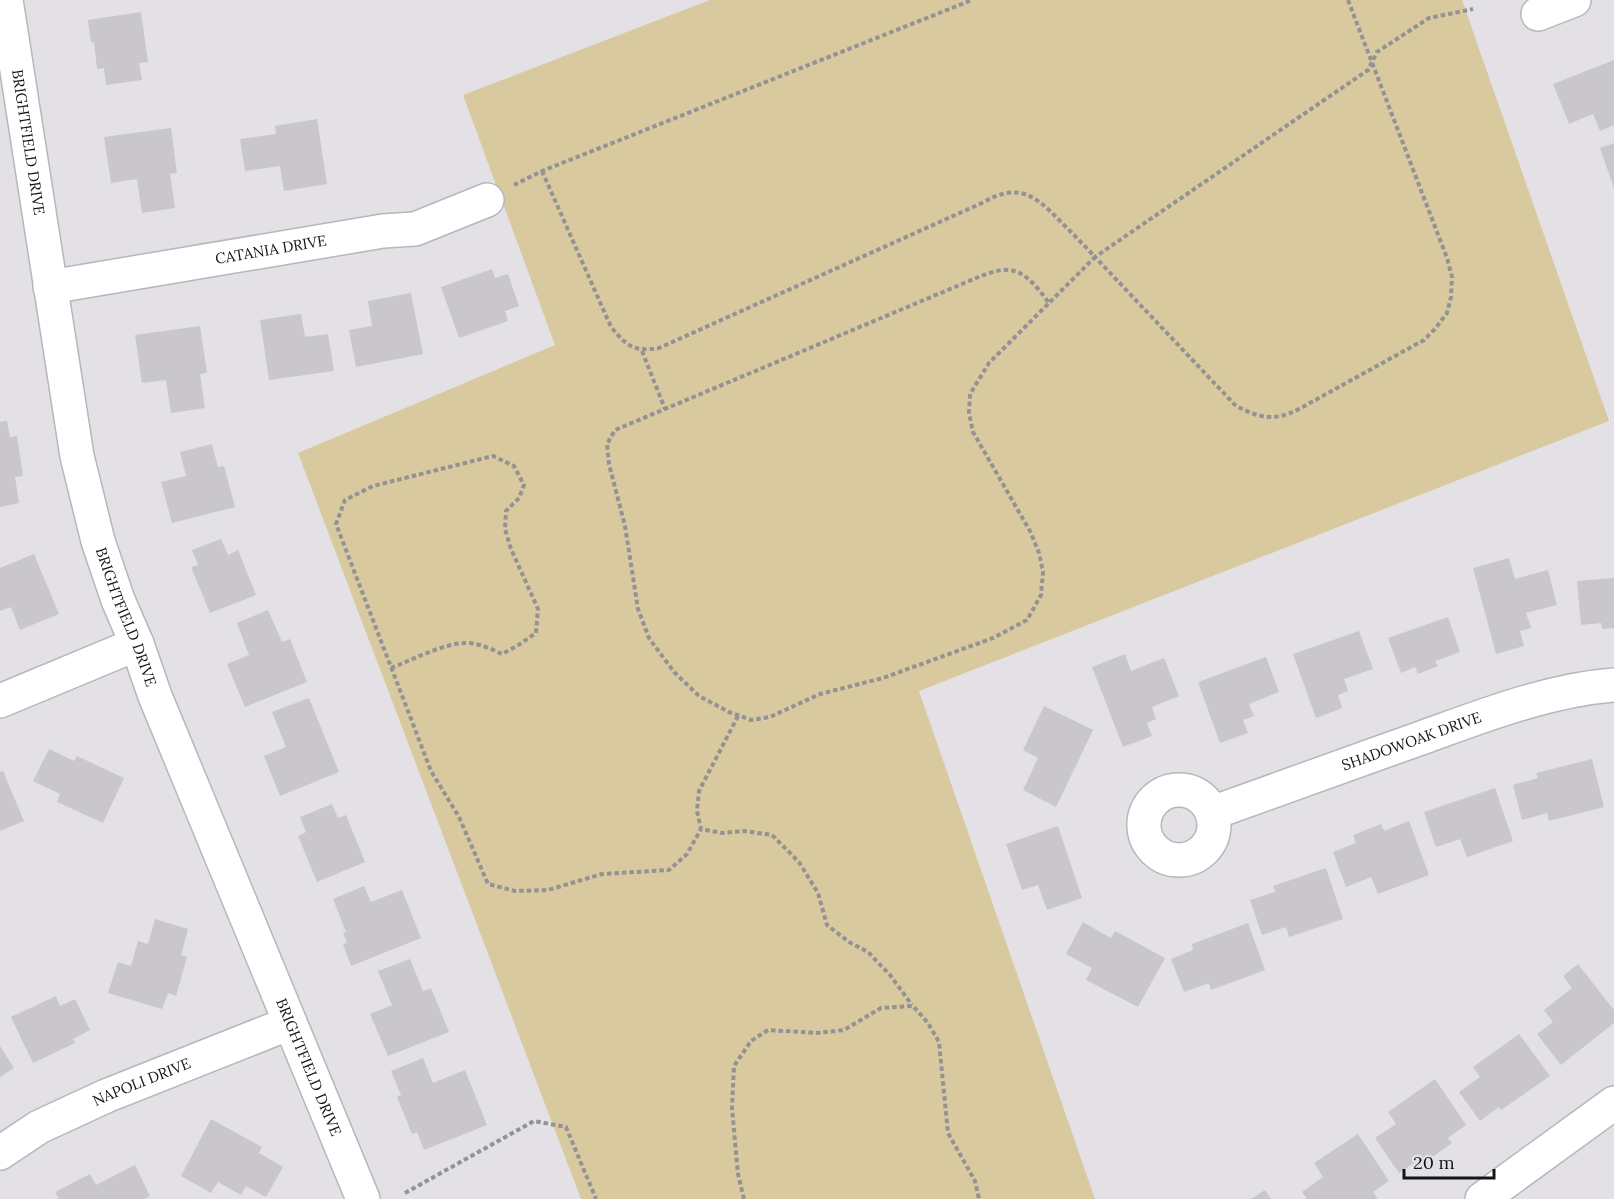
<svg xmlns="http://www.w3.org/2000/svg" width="1614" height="1199" font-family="Lora,serif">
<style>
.green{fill:#d9c99e}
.building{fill:#c9c7cb}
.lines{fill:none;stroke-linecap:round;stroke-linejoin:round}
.street-casing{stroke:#b8b6ba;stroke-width:36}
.path{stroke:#939294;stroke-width:4;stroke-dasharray:4.5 3;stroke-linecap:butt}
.street{stroke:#fff;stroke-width:33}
.labels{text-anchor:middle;stroke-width:6;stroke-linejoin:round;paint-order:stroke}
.street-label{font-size:15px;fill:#151516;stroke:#e3e1e5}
</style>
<rect width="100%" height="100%" fill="#e3e1e5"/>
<!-- green -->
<path class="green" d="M710,0H1462L1609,421L919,691L1095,1199H581L298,453L555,345L463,95Z"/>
<!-- building -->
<path class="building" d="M141,12L148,62L139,63L142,80L106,85L104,68L97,69L94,42H91L88,20Z
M1614,60V125L1600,131L1593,114L1569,124L1553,84Z
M317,119L327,184L284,191L280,166L245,171L240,139L276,134L275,126Z
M171,128L177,173L170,174L175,208L142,213L137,179L111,183L104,137Z
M1614,143V188L1600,148Z
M492,269L495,278L508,274L519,306L505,311L508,321L459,338L441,287Z
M411,293L423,354L356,367L349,330L372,326L368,301Z
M301,314L305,337L328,334L334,371L269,380L260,320Z
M200,326L207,373L200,374L205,408L171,413L166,380L142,383L135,335Z
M7,421L10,437L17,436L23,476L15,477L19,503L0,507V422Z
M212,444L218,467L224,466L235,507L172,523L161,482L186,476L180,452Z
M221,539L228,555L238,550L256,595L210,613L191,567L198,565L192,550Z
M34,554L59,614L20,630L11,607L0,611V568Z
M1509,558L1515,579L1548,570L1557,605L1526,613L1531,628L1520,631L1524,646L1496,654L1473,568Z
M1614,578V628L1602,629L1601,623L1581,625L1577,581Z
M268,610L282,642L290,639L307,682L245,707L227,664L249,655L237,623Z
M1448,617L1460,652L1435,661L1438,666L1418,674L1415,667L1401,673L1388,638Z
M1359,631L1373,669L1344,679L1348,691L1338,695L1342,708L1316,718L1293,654Z
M1125,654L1131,671L1164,658L1179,696L1152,707L1156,719L1147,723L1152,736L1123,747L1092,667Z
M1266,657L1279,692L1249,704L1254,716L1243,720L1248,733L1220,743L1198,682Z
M309,698L339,772L280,796L264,756L286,747L272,712Z
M1044,706L1093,730L1056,807L1023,790L1038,758L1023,750Z
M49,749L74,761L77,756L124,778L103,823L57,802L60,794L33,781Z
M1592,759L1604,807L1549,821L1547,813L1522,820L1513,785L1538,778L1536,773Z
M3,771L24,821L0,831V772Z
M1495,788L1513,841L1467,857L1460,839L1436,847L1424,812Z
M332,804L338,818L346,815L365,862L317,882L298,836L306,832L300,817Z
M1409,821L1429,875L1378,894L1371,877L1346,887L1333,852L1356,843L1353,835L1381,824L1384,831Z
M1058,826L1082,898L1047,910L1038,885L1022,890L1006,844Z
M1326,868L1343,919L1289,937L1286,927L1262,935L1250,900L1275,892L1273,886Z
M364,886L371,902L402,890L421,938L351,966L343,944L347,943L343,933L346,932L333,899Z
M155,919L188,929L181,955L187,957L176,996L168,993L162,1009L108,993L118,962L131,966L138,941L148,944Z
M1083,922L1111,938L1115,931L1165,958L1138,1007L1086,980L1092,968L1066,954Z
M1248,923L1265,970L1211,990L1209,983L1184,992L1171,959L1193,950L1192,944Z
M410,959L423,991L431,988L449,1032L388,1056L370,1014L392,1005L378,971Z
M1578,964L1614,1010V1023L1561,1065L1537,1034L1553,1022L1544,1010L1572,988L1563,976Z
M56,996L60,1006L75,999L90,1030L73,1039L75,1043L33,1063L11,1017Z
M1519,1034L1550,1076L1501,1110L1499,1107L1480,1121L1459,1092L1480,1077L1473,1067Z
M0,1046L14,1068L0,1077Z
M423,1058L433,1083L465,1070L487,1125L424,1150L417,1132L412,1134L397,1097L401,1095L391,1071Z
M1435,1079L1466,1125L1448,1138L1452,1143L1424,1163L1421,1158L1399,1173L1375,1138L1396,1124L1388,1112Z
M211,1119L262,1147L259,1153L283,1167L266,1197L246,1186L241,1195L218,1182L211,1193L181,1176Z
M1358,1134L1389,1181L1373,1192L1378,1199H1307L1302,1192L1323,1177L1314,1163Z
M135,1165L150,1196L145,1199H59L55,1192L90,1174L96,1185Z
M1265,1190L1271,1199H1251Z"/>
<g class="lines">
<defs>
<g id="street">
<path id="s1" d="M6,0L77,456L98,541L118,600L137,644L155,696L363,1199"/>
<path d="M1538,14L1574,0"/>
<path id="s2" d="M50,287L383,231L415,229L487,200"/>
<path d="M0,701L137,644"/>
<circle cx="1179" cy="825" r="35"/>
<path id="s3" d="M1212,813C1282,788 1353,762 1424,737C1485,715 1549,690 1614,685"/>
<path id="s4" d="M0,1153L39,1127L106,1096L290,1023"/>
<path d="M1482,1199L1614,1103"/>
</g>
</defs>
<!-- street casing -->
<use href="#street" class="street-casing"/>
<!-- path -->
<path class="path" d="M1348,0L1447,258L1452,277L1451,297L1447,313L1435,329L1424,340L1299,409C1274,422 1260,418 1236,406L1095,257L1368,70L1377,52L1429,18L1473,9
M542,171L611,327C627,346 633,352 659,348L982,203C1017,183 1033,193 1059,220C1071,232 1083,244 1095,257L1049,303C1040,291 1026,271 1009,270C1000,269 990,273 981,276L615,430L607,444L609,464L625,526L638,609L649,638L674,672L699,696L729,712L751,720L770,717L820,694L883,678L993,638L1027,620L1041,595L1043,572L1039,553L1030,531L973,432L969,413L970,394L989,363L1049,303
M514,185L542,171L972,0
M642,351L665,409
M391,668C412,660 444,643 466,643C479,643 491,649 502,654L517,646L536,633L538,609L511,549L505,529L506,511L519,498L524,485L514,466L493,456L373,486L345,500L336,524L431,771L459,817L488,884L515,891L548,890L602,874L669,870L687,854L701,829
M738,716L699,791L697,811L701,829L722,833L744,831L772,835L799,862L818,893L827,925L849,942L868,952L890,975L912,1005
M405,1193L534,1121L566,1127L596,1199
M744,1199L738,1174L732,1108L734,1066L751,1041L768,1030L817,1033L844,1030L881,1008L913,1006L928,1023L939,1042L948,1133L975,1181L979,1199"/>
<!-- street -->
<use href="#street" class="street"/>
</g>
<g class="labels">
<!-- street labels -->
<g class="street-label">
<text dy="5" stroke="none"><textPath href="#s1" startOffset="144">BRIGHTFIELD DRIVE</textPath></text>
<text dy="5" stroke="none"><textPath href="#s2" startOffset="224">CATANIA DRIVE</textPath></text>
<text dy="5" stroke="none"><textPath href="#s1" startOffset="630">BRIGHTFIELD DRIVE</textPath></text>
<text dy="5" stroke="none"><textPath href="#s3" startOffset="212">SHADOWOAK DRIVE</textPath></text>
<text dy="5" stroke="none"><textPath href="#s1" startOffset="1116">BRIGHTFIELD DRIVE</textPath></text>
<text dy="5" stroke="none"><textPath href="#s4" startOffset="159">NAPOLI DRIVE</textPath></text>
</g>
</g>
<!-- scale -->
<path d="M1404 1169v9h90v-9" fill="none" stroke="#151516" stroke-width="3"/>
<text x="1413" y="1169" font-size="18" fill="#151516" stroke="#e3e1e5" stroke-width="4.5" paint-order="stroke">20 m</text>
</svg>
